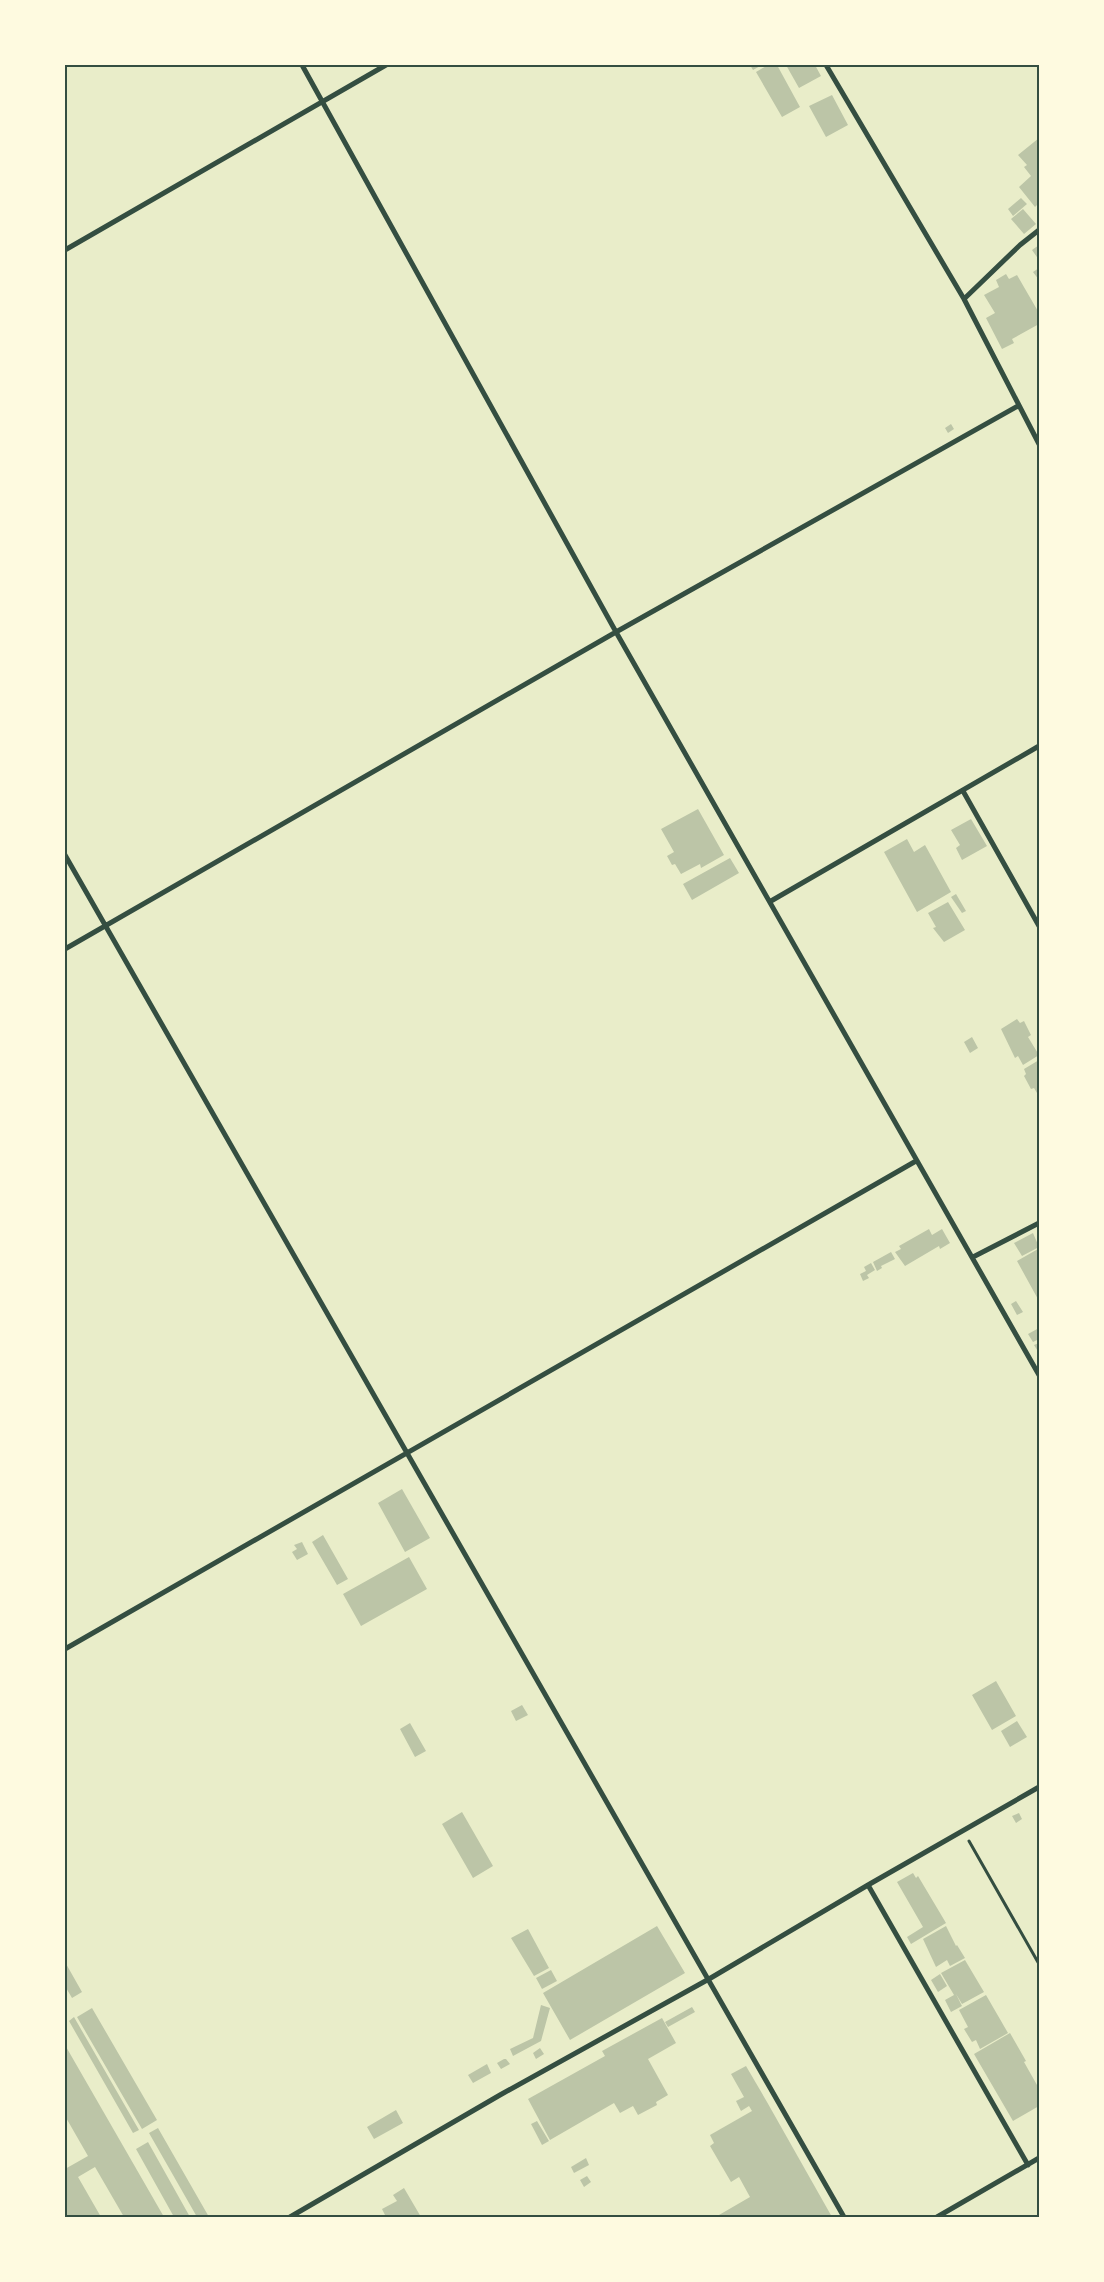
<svg xmlns="http://www.w3.org/2000/svg" width="1104" height="2282" font-family="Lato,sans-serif">
<style>
.building{fill:#bcc5a7}
.lines{fill:none;stroke-linecap:round;stroke-linejoin:round}
.path{stroke:#344e41;stroke-width:3}
.minor{stroke:#344e41;stroke-width:5}
.neatline{fill:none;stroke:#344e41;stroke-width:2}
</style>
<rect width="100%" height="100%" fill="#e9edc9"/>
<!-- building -->
<path class="building" d="M750,65H762L753,70Z
M768,65H777L800,107L782,117L756,72Z
M786,65H815L821,76L799,88Z
M832,95L848,125L826,137L809,106Z
M1039,138V203L1035,207L1019,187L1031,176L1024,167L1027,165L1018,155Z
M1021,198L1027,204L1013,216L1008,209Z
M1023,209L1036,224L1024,234L1011,219Z
M1039,245V260L1032,250Z
M1039,268V280L1033,272Z
M1006,274L1009,279L1017,275L1039,313V324L1012,339L1014,343L1002,349L986,318L995,313L984,295L999,287L996,280Z
M951,424L954,429L948,433L945,428Z
M698,809L724,855L701,868L700,864L681,874L675,864L672,865L667,856L674,852L661,829Z
M971,819L987,846L962,860L956,848L960,845L951,830Z
M907,839L914,852L925,845L951,892L917,912L884,852Z
M730,858L739,873L692,900L683,884Z
M956,894L966,911L962,913L951,897Z
M948,902L965,930L944,942L933,928L936,927L928,913Z
M1017,1019L1020,1023L1024,1021L1031,1035L1028,1037L1039,1055L1023,1065L1018,1056L1015,1058L1001,1029Z
M972,1037L978,1048L970,1053L964,1042Z
M1039,1060V1092L1037,1093L1034,1088L1031,1089L1024,1076L1026,1074L1024,1069Z
M929,1229L932,1235L942,1229L950,1243L940,1249L939,1246L905,1266L895,1252L901,1249L899,1246Z
M1033,1233L1039,1247L1022,1256L1014,1243Z
M1038,1249L1039,1250V1301L1017,1261Z
M891,1252L895,1259L881,1266L882,1268L877,1271L873,1262Z
M871,1263L875,1270L867,1275L869,1278L863,1281L860,1274L866,1271L864,1267Z
M1016,1301L1023,1312L1017,1315L1011,1304Z
M1039,1328V1339L1033,1342L1028,1334Z
M1039,1343V1353L1034,1345Z
M402,1489L430,1538L405,1552L378,1503Z
M323,1535L348,1579L337,1585L312,1542Z
M302,1542L308,1554L297,1560L292,1552L297,1549L294,1545Z
M409,1557L427,1589L361,1626L343,1594Z
M996,1681L1016,1716L992,1730L972,1695Z
M522,1705L528,1715L516,1721L511,1711Z
M1017,1721L1027,1737L1010,1747L1001,1731Z
M410,1723L426,1751L415,1757L400,1729Z
M462,1812L493,1866L473,1878L442,1824Z
M1019,1813L1022,1819L1016,1823L1012,1816Z
M913,1873L916,1878L918,1876L946,1923L911,1944L907,1937L923,1927L897,1882Z
M657,1926L685,1973L570,2040L543,1993Z
M946,1926L956,1946L957,1945L965,1958L950,1966L947,1960L936,1967L923,1939Z
M528,1929L549,1968L534,1976L511,1938Z
M965,1960L984,1992L962,2004L956,1994L962,2006L951,2012L945,2000L954,1995L941,1973Z
M65,1962L82,1992L72,1998L65,1986Z
M551,1970L557,1981L542,1989L536,1978Z
M940,1974L947,1986L938,1992L931,1980Z
M986,1995L1008,2033L980,2049L976,2040L972,2042L964,2029L968,2027L959,2010Z
M541,2005L550,2008L541,2041L513,2056L510,2049L533,2038Z
M692,2007L695,2012L668,2027L665,2022Z
M92,2008L157,2120L142,2129L77,2017Z
M74,2017L139,2130L133,2133L69,2021Z
M662,2018L676,2043L648,2059L668,2095L656,2102L657,2105L638,2115L633,2106L620,2113L614,2103L550,2140L528,2099L605,2056L602,2051Z
M1010,2033L1026,2061L1024,2062L1037,2085L1039,2084V2106L1013,2121L974,2054Z
M65,2045L164,2217H124L95,2167L78,2177L101,2217H65V2169L88,2156L65,2116Z
M540,2048L544,2054L536,2059L533,2053Z
M504,2059H506L510,2064L501,2069L497,2063Z
M487,2064L491,2073L473,2083L468,2075Z
M746,2066L767,2102L832,2217H720L719,2215L750,2197L739,2177L731,2182L710,2146L714,2143L710,2135L752,2111L749,2106L741,2111L736,2101L744,2097L731,2074Z
M396,2110L403,2123L374,2139L367,2127Z
M537,2121L549,2141L542,2145L531,2124Z
M158,2128L209,2217H197L149,2133Z
M148,2142L190,2217H174L136,2149Z
M586,2158L589,2165L574,2173L571,2167Z
M587,2176L591,2182L584,2187L580,2180Z
M404,2188L421,2217H386L382,2209L397,2201L393,2195Z"/>
<g class="lines">
<!-- path -->
<path class="path" d="M969,1841L1039,1964"/>
<!-- minor -->
<path class="minor" d="M302,65L616,632L1039,1375
M826,65L964,299L1039,444
M65,250L386,65
M964,299L1020,245L1039,230
M963,791L1039,926
M65,855L844,2217
M771,901L1039,746
M65,949L616,632L1018,406
M973,1257L1039,1223
M65,1649L916,1161
M868,1885L1028,2165
M290,2217L500,2095L709,1979L868,1885L1039,1787
M937,2217L1039,2158"/>
</g>
<!-- border -->
<rect width="1104" height="2282" fill="none" stroke="#fefae0" stroke-width="132"/>
<rect x="66" y="66" width="972" height="2150" class="neatline"/>
</svg>
